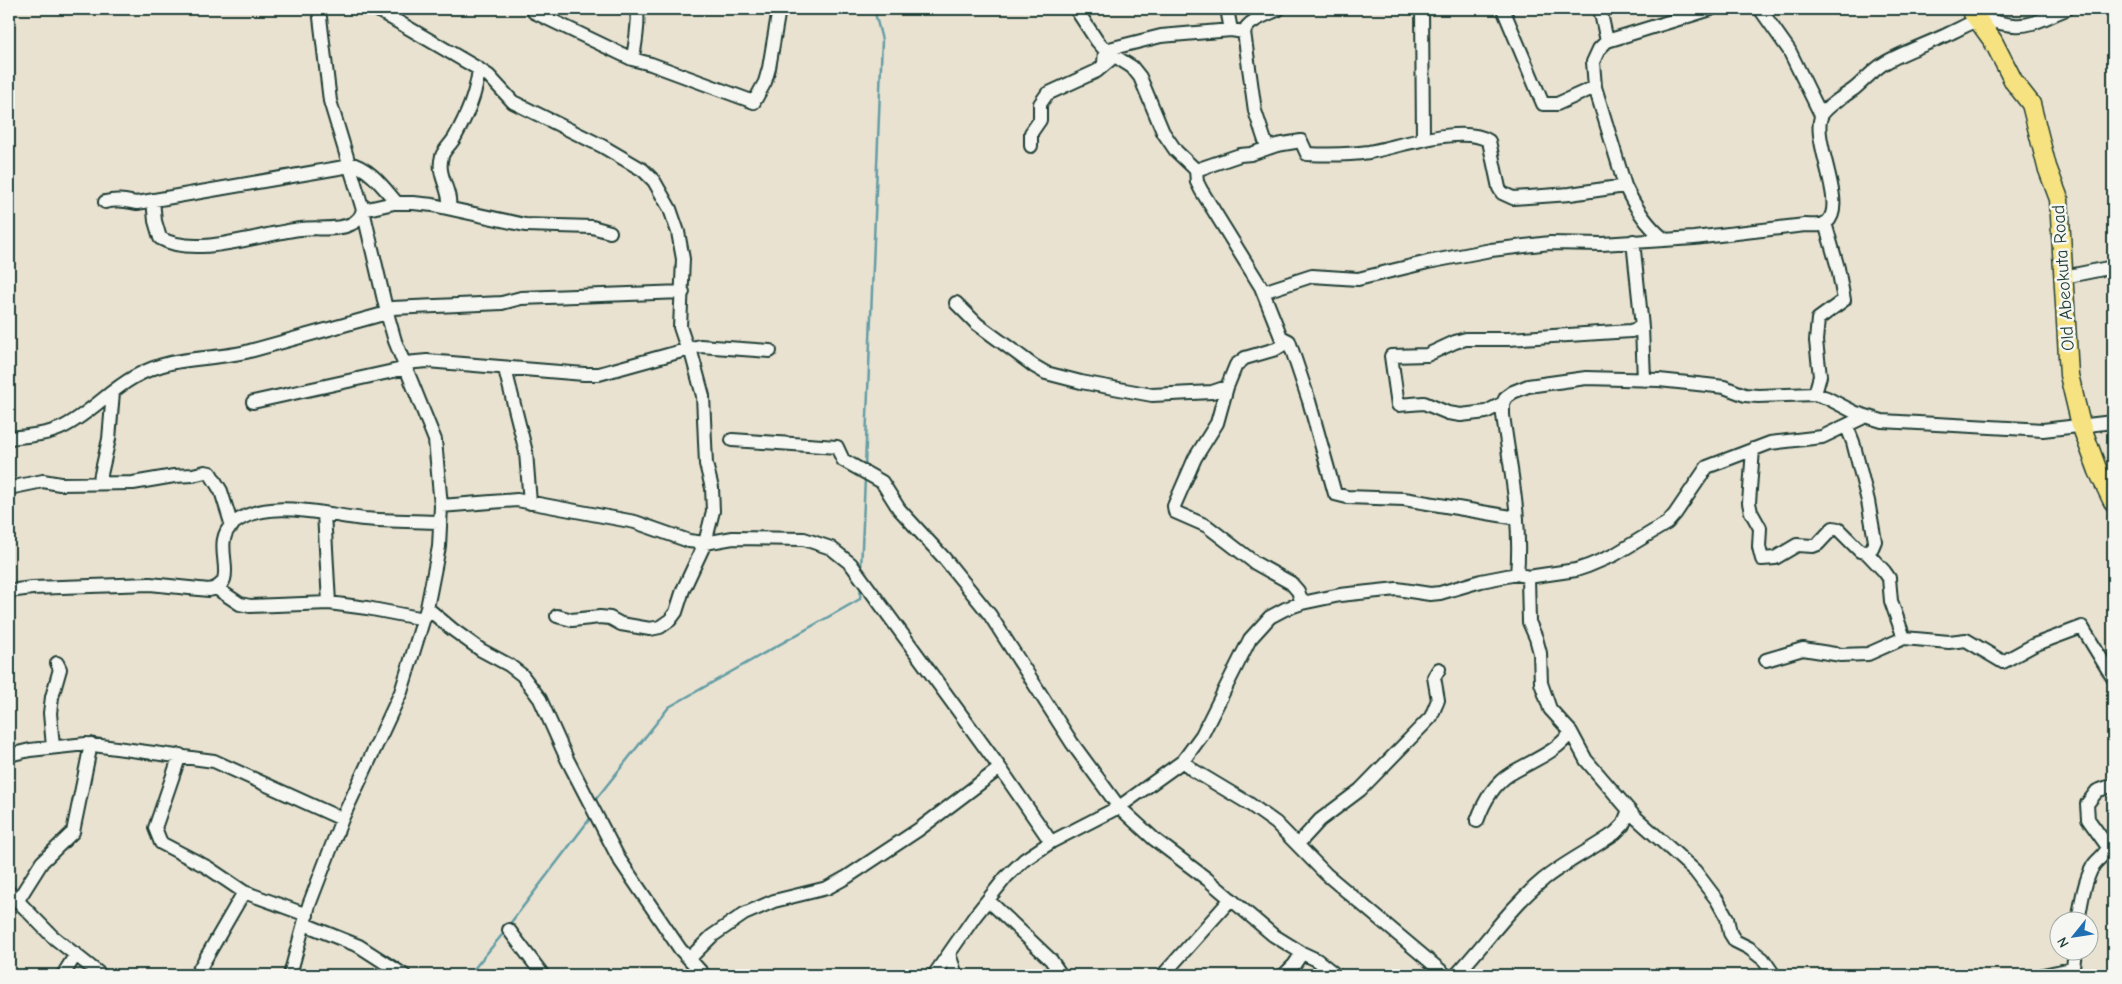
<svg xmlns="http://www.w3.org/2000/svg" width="2122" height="984" font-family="'Comic Neue',sans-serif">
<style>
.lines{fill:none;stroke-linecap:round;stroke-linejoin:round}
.stream{stroke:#639da5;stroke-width:2.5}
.minor-casing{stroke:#1f3d34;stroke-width:16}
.highway-casing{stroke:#1f3d34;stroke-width:21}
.minor{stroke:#f6f6f2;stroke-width:12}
.highway{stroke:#f6e281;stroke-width:18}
.labels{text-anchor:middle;stroke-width:5;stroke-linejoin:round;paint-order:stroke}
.street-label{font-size:18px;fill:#1f3d34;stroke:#f6f6f2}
</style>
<rect width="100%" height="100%" fill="#eae2d1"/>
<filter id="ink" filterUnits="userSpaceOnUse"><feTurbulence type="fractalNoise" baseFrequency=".02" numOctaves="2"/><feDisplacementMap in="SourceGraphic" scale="10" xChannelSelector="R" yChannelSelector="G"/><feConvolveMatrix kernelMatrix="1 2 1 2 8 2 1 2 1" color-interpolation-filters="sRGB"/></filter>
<g filter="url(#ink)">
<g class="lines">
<!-- stream -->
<path class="stream" d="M865,467L882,40L874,9
M861,570L865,478
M596,799L669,707L860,599L861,585
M509,925L592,816
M469,975L506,930"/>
<defs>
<path id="minor" d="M376,9L477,68L489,76L513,102L602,146L643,170L654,181L670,209L678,232L683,259L680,327L687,348
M534,9V12L632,59L651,64L754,102L765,82L769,68L779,9
M1076,9L1097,41L1105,50L1132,67L1140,77L1163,132L1176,151L1196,170L1197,182L1201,190L1261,287L1281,337L1289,341L1309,401L1335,494L1347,497L1404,499L1517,518
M1227,9L1231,30
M1422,9L1423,138
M1503,9L1543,104H1557L1595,87
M1600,9L1607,41
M1760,9L1789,50L1821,115
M632,59C635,50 640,15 636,9
M1104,63L1105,50L1161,36L1231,30L1244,32
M1031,146V133L1040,120V104L1047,94L1097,71L1110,60
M1267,147L1255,111L1244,32C1248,20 1269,14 1279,9
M349,163C370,168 383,187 397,203
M1196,170L1240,155L1251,154L1277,145L1301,141L1307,154C1328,155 1348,155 1369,152C1398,147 1462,124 1489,141L1499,188L1502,193L1513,198L1570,194L1625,186L1595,87L1593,62L1599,49L1607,41L1711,9
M1625,186C1635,207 1646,225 1664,239
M153,200L155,221L160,238C196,259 262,233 301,229C316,227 337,231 351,224C358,221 361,217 363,210L394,203H413L433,205L525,225L592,227L610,232
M105,202C117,199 125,201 137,203L350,166
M449,208C452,190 436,176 442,156C444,150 451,144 455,137C467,115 476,95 479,69
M1633,241L1642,327L1644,380
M2064,277L2113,267
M1263,292L1312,276L1358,279L1428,262L1491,250L1550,243L1602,244L1694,238L1805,225C1812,225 1821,227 1827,222C1849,204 1806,131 1824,112C1833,102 1843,97 1854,89C1864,81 1872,71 1883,64C1898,54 1930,43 1948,34C1958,30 1970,22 1980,20C1990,19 2003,25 2014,25C2033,27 2049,15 2067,9
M956,303L977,324L1034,366L1046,373L1081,382L1152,395L1212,392L1227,387
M1289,341L1276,349L1245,358L1236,365L1227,387L1217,423L1195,458L1174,506L1175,512L1207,526L1255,563L1291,583L1298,591L1302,603
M405,363L427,361L584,374H599L700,346L770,351
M505,369L526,452L530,503
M1815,394L1820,376L1816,341L1818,319L1844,300L1838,268L1825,223
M253,402L407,368
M1503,403L1486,412L1461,415L1448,413L1424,403L1398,405L1391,356L1427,355L1455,342L1466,339H1508L1631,331L1642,327
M1847,427L1853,442L1868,501L1875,541L1872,548L1866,552
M9,438C27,436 48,435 65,426C90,413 109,391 134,377C173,355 205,361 246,352L387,313L392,308L502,303L521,298L683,292
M732,440L837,447L843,460L882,482L899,509L944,558L990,615L1072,743L1119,807L1154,839L1207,879L1273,935L1302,953L1317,960L1336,975
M1753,449L1749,503L1751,512L1760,528L1759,547L1762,559L1775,558L1797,545L1813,546L1818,544L1833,528L1838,529L1860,551L1866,552L1884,571L1889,578L1891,601L1904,638L1868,654L1841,655L1803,649L1766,660
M99,483L109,439L113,392
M9,488L43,481L60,484L133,483L174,476L193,475L205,472L210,473L221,491L232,526
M441,506L517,500L635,522L689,541L705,543L733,538L804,539L831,548L851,564L1000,768L1051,842
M324,513L329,603
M1517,574C1522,521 1510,468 1503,415V403L1506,397L1513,392L1528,386L1586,378L1659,380L1707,385L1724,387L1745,395L1758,396L1815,394L1827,398L1856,413L1882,421L2043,430L2113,422
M1528,577L1529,622L1536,638L1540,653L1541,683L1550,709L1571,732L1586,760L1634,816L1695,871L1717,900L1727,918L1730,933L1735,941L1749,948L1763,959L1774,975
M216,588L240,604L250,606L329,603L367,608L424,619
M9,591L32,588L150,584L209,590C244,583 207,544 234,523C268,497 325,515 364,519C389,521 415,521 440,522
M427,608L452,629L481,650L509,665L522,675L540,699L567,759L619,859L680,949L704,975
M557,616L572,620L600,617L610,618L621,624L650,629L660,627L670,620L676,612L683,590L705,543L713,511L712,488L706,464L703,396L690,348
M1904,638L1949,642L1966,640L2003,662L2034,645L2082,627L2113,678
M53,747L50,713L52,697L60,669L57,663
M9,755L30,750L86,744L214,761L342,819
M180,755L155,828L161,843L207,867L244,892L307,915
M1183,761L1193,770L1248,803L1276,823L1326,874L1446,975
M1477,821C1483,804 1494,784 1510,774C1531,761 1556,753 1571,732
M1298,844L1320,820L1360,790L1431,717L1438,700L1434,677L1439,669
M9,892L52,936L101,975
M18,900L42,862L73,832L91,744
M988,900L1051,960L1061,975
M2078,922C2081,904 2084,882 2093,866C2097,859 2105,856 2108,847L2088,819L2087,804L2097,791L2113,785
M304,924L359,946L404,975
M509,930L543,975
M949,954L956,975
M689,959L712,936L744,914L774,901L827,888L847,877L918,830L1000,768
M63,975L76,954
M196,975L244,892
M290,975L309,905L342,819L401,692L427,608L439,547L441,506L435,440L395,341L387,313L363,210L330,101L319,9
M934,975L975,916L1006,877L1024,860L1051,842L1119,807L1183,761L1202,735L1250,639L1270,617L1285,609L1302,603L1340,595L1397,589L1430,594L1440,593L1481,581L1517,574L1528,577L1576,570L1588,566L1614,555L1667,523L1675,514L1707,467L1770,443L1822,437L1864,417
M1163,975L1231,899
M1284,975L1294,965L1302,953
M1456,975C1486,943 1510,907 1544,879C1566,862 1592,849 1615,833L1623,825L1629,810
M2043,975L2071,969L2073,967L2075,952"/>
<path id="highway" d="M1970,9L1993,41L2014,82L2031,104L2047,167L2059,199L2069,375L2081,425L2098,471L2113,502"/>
</defs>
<!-- minor casing -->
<use href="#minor" class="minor-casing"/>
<!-- highway casing -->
<use href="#highway" class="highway-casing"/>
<!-- minor -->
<use href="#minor" class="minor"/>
<!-- highway -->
<use href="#highway" class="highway"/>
</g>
</g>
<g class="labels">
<!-- street labels -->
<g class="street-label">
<text transform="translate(2063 278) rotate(-94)" y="6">Old Abeokuta Road</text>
</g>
</g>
<!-- margin -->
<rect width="2122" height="984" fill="none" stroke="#f6f6f2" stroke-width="30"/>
<rect x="15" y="15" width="2092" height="954" fill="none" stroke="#1f3d34" stroke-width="2" filter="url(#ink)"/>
<!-- north arrow -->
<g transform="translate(2074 936) rotate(240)"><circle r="24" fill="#f6f6f2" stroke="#a0aca6"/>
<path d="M0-4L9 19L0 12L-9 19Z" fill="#1f6fb2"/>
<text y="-8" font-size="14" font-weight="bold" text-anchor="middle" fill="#1f3d34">N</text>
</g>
</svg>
